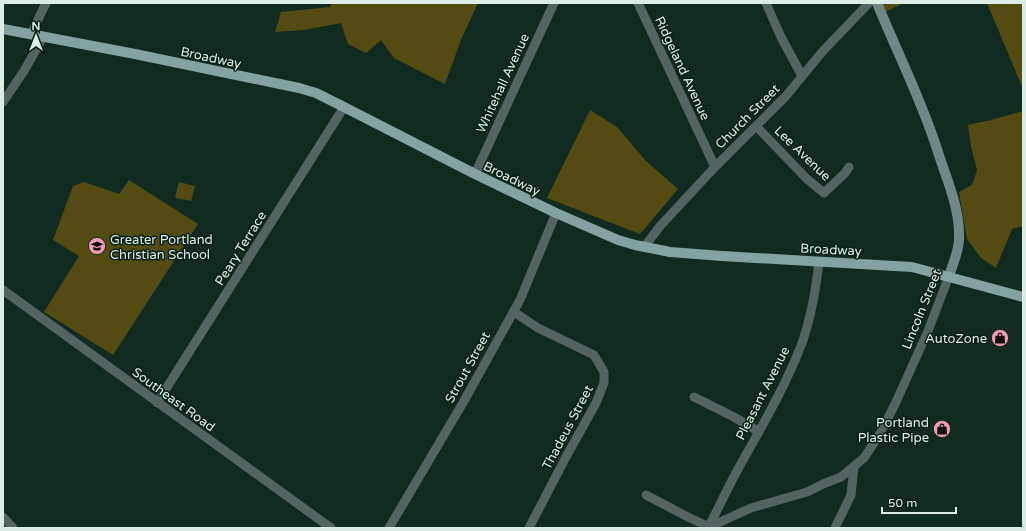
<svg xmlns="http://www.w3.org/2000/svg" width="1026" height="531" font-family="'Varela Round',sans-serif">
<style>
.green{fill:#534b12}
.lines{fill:none;stroke-linecap:round;stroke-linejoin:round}
.street{stroke:#566363;stroke-width:9}
.secondary{stroke:#708687;stroke-width:10}
.primary{stroke:#85a2a2;stroke-width:10}
.labels{text-anchor:middle;stroke-width:3;stroke-linejoin:round;paint-order:stroke}
.street-label{font-size:13px;fill:#ddece5;stroke:#072117}
.poi-label{font-size:13px;fill:#ddece5;stroke:#072117;text-anchor:end}
</style>
<rect width="100%" height="100%" fill="#112b20"/>
<!-- green -->
<path class="green" d="M332,3H478L461,40L445,84L394,58L381,40L366,53L348,44L341,23L304,30L275,32L281,12L330,7Z
M877,3H904L881,14Z
M987,3H1023V89Z
M590,110L617,127L646,161L678,189L640,234L547,198Z
M1023,111V226L1012,229L996,268L981,258L967,239L959,192L972,185L977,170L971,146L968,125L991,120Z
M129,180L198,224L113,355L44,312L79,256L53,240L73,186L84,182L119,194Z
M179,182L195,186L191,201L175,198Z"/>
<g class="lines">
<!-- street -->
<path class="street" d="M638,3L715,167
M766,3L781,37L802,76
M31,34L46,3
M3,102L24,71L43,37
M756,126L807,179L824,193L845,173L849,167
M475,174L554,3
M644,247L661,225L715,167L786,96L822,52L869,3
M3,290L331,528
M514,312L538,328L594,355L604,372V383L596,403L566,457L529,528
M694,397L732,416L758,431
M157,403L344,107
M646,495L686,516L711,528
M3,517L13,528
M709,527L751,508L807,492L823,484L841,477L864,458L881,432L896,402L928,331L949,276
M389,528L464,401L520,300L556,213
M708,528C718,509 727,489 737,471C760,429 785,388 802,343C811,317 816,289 819,262
M835,528L851,495L854,467"/>
<!-- secondary -->
<path class="secondary" d="M877,3C897,52 921,99 937,149C946,178 960,207 959,238C959,251 953,264 949,276"/>
<!-- primary -->
<path class="primary" d="M3,29L135,54L299,88L316,93L344,107L475,174L556,213L618,240L635,245L670,252L722,256L912,267L1023,297"/>
</g>
<!-- icons -->
<defs>
<symbol id="school-disc" viewBox="-11 -11 22 22"><circle r="9.5" fill="#f29aaf" stroke="#072117"/><path d="M0-5L7-2L0 1L-7-2ZM-4 1L0 2.5L4 1V4Q0 6-4 4Z" fill="#111"/></symbol>
<symbol id="shop-disc" viewBox="-11 -11 22 22"><circle r="9.5" fill="#f29aaf" stroke="#072117"/><path d="M-5-2.5h2.3a2.7 3.5 0 0 1 5.4 0H5L5.5 6h-11ZM-1.5-2.5h3a1.5 2.3 0 0 0-3 0Z" fill="#111"/></symbol>
</defs>
<g fill-rule="evenodd">
<use href="#school-disc" x="87" y="236" width="20" height="20"/>
<use href="#shop-disc" x="990" y="328" width="20" height="20"/>
<use href="#shop-disc" x="932" y="419" width="20" height="20"/>
</g>
<g class="labels">
<!-- street labels -->
<g class="street-label">
<text transform="translate(211 57) rotate(12)" y="5">Broadway</text>
<text transform="translate(683 68) rotate(65)" y="5">Ridgeland Avenue</text>
<text transform="translate(502 83) rotate(-65)" y="5">Whitehall Avenue</text>
<text transform="translate(747 116) rotate(-45)" y="5">Church Street</text>
<text transform="translate(803 153) rotate(44)" y="5">Lee Avenue</text>
<text transform="translate(512 178) rotate(26)" y="5">Broadway</text>
<text transform="translate(240 248) rotate(-58)" y="5">Peary Terrace</text>
<text transform="translate(831 249) rotate(3)" y="5">Broadway</text>
<text transform="translate(921 309) rotate(-68)" y="5">Lincoln Street</text>
<text transform="translate(467 367) rotate(-61)" y="5">Strout Street</text>
<text transform="translate(762 393) rotate(-63)" y="5">Pleasant Avenue</text>
<text transform="translate(174 399) rotate(36)" y="5">Southeast Road</text>
<text transform="translate(567 427) rotate(-62)" y="5">Thadeus Street</text>
</g>
<!-- poi labels -->
<g class="poi-label">
<text x="110" y="244" text-anchor="start">Greater Portland<tspan x="110" dy="15">Christian School</tspan></text>
<text x="987" y="343">AutoZone</text>
<text x="929" y="427">Portland<tspan x="929" dy="15">Plastic Pipe</tspan></text>
</g>
</g>
<!-- border -->
<rect width="1026" height="531" fill="none" stroke="#ddece5" stroke-width="8"/>
<!-- north arrow -->
<g transform="translate(36 36)" stroke="#072117" stroke-width="3" paint-order="stroke">
<path d="M0-3L7 15L0 10L-7 15Z" fill="#ddece5"/>
<text y="-6" font-size="11" font-weight="bold" text-anchor="middle" fill="#ddece5">N</text>
</g>
<!-- scale -->
<path d="M882 507v6h74v-6" fill="none" stroke="#ddece5" stroke-width="2"/>
<text x="888" y="507" font-size="12" fill="#ddece5" stroke="#072117" stroke-width="3" paint-order="stroke">50 m</text>
</svg>
